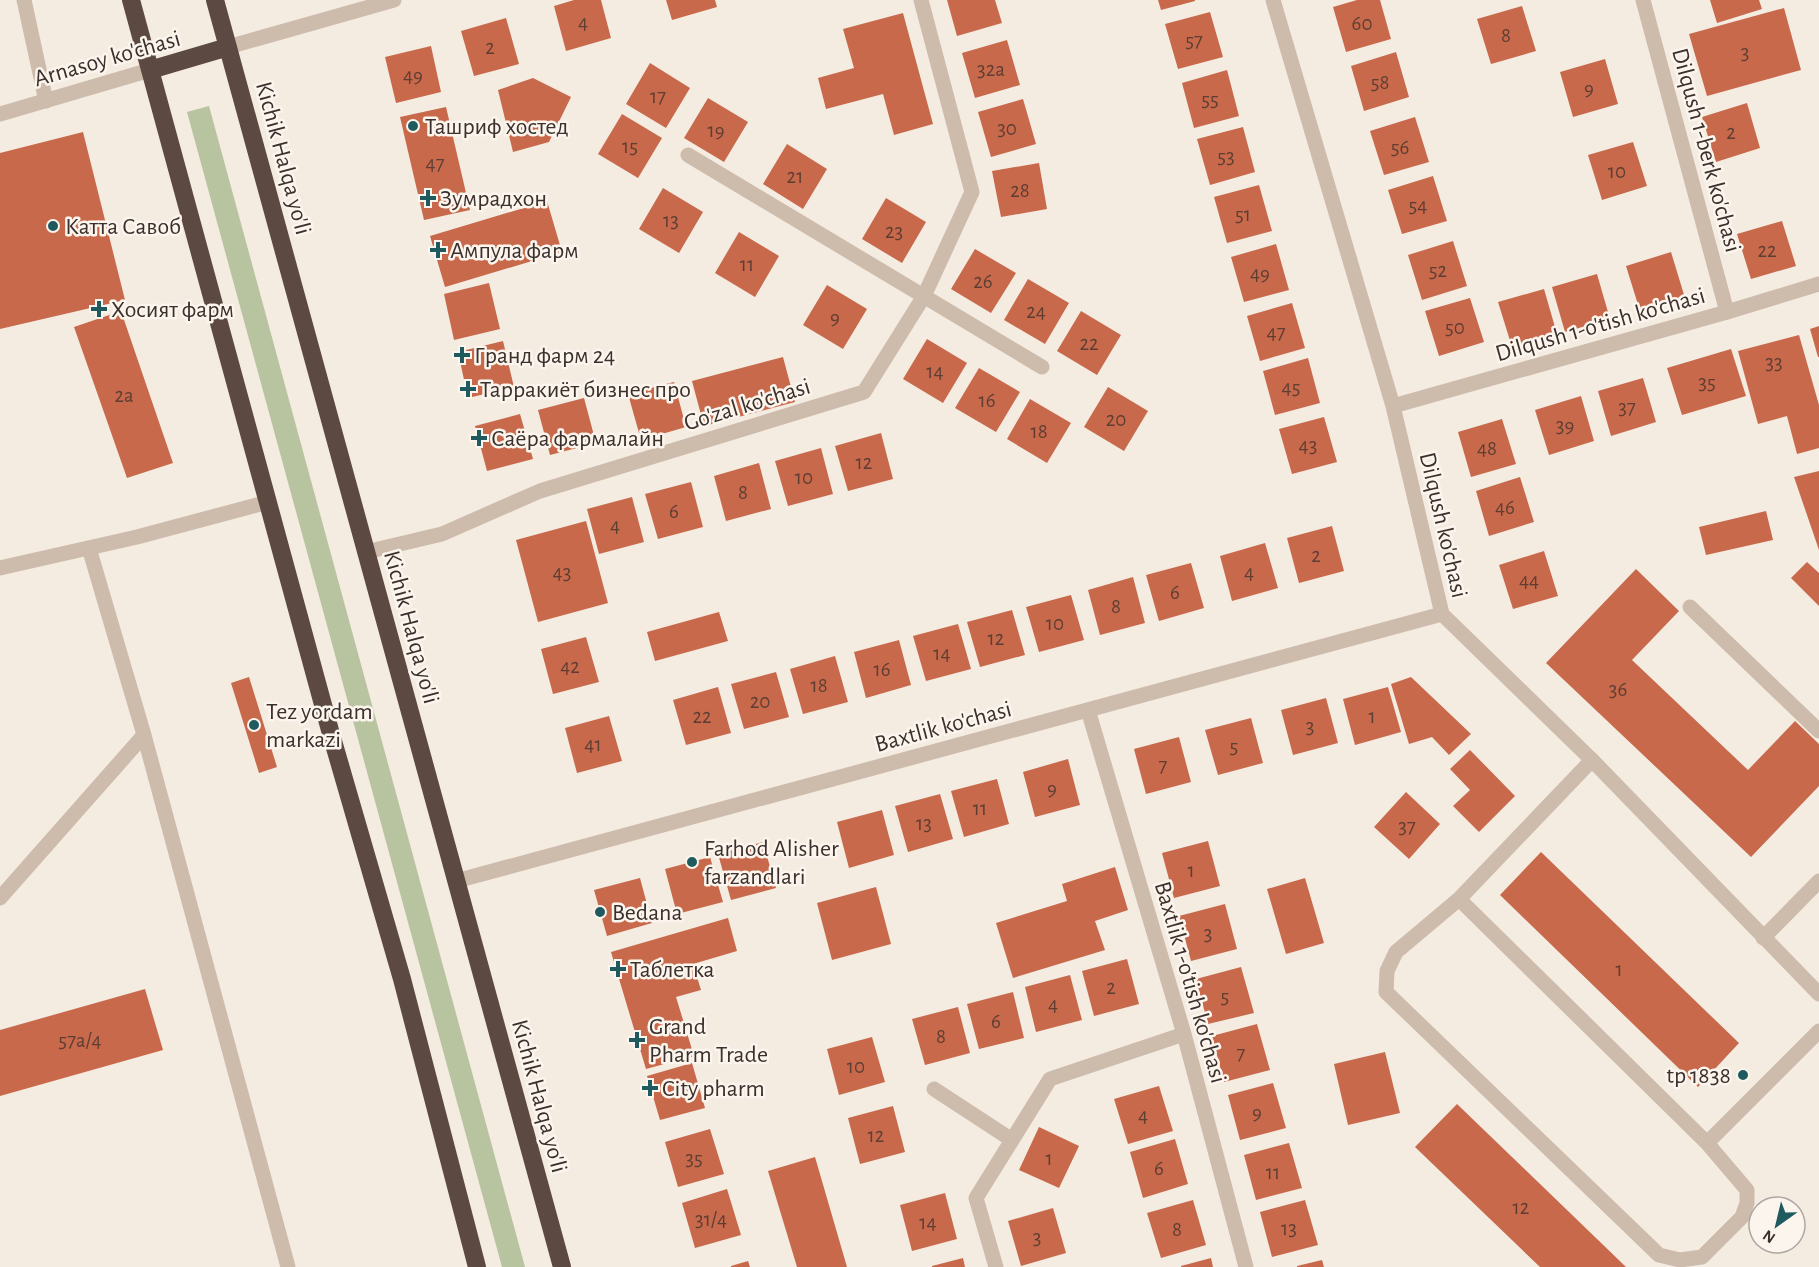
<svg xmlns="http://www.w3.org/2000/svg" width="1819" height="1267" font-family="'Alegreya Sans',sans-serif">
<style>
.green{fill:#b8c4a0}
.building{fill:#c8694b}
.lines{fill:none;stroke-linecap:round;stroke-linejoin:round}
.lane{stroke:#cdbbac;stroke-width:15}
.street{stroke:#cdbbac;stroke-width:15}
.highway{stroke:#5c4a42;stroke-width:18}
.poi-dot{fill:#1f5a5e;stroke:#fbf5ee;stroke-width:2}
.labels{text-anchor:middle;stroke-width:5;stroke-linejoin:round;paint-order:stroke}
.number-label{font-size:21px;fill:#5e3e33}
.street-label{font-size:24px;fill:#3b302b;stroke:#fbf5ee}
.poi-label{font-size:24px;fill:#3b302b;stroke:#fbf5ee;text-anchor:start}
</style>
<rect width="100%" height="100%" fill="#f4ebe1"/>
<!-- green -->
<path class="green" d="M209,106L525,1267H502L187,112Z"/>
<!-- building -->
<path class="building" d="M574,0H601L611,38L566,51L554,6Z
M666,0H715L717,7L672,20Z
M947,0H995L1002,23L957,36Z
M1158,0H1195V1L1161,10Z
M1357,0H1380L1391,39L1346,52L1333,7Z
M1710,0H1759L1762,9L1717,23Z
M1522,6L1536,51L1491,64L1477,19Z
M1784,8L1801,70L1707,96L1689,34Z
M1210,12L1223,57L1178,69L1165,24Z
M903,13L933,124L894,135L883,94L826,109L818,78L854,68L843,29Z
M506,18L519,64L474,76L461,31Z
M1007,40L1020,85L975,98L962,53Z
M431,46L441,92L396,103L385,57Z
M1396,52L1409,97L1364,111L1351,66Z
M1605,59L1618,104L1573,117L1560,72Z
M650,63L690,88L666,128L626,104Z
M1227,70L1239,116L1194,128L1182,83Z
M533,78L571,97L549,142L513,152L498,90Z
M708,98L748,122L724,162L684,138Z
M1023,99L1036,144L991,157L978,112Z
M1747,103L1760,148L1716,162L1702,117Z
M446,107L470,210L424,220L400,117Z
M622,114L662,138L638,178L598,154Z
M1415,117L1429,162L1384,175L1370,131Z
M1243,127L1255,172L1210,185L1197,139Z
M83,132L125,300L0,329V153Z
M1633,142L1647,186L1602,200L1588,155Z
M787,144L827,169L803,209L763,184Z
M1039,163L1047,209L1001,217L992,171Z
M1433,176L1447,221L1402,234L1388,190Z
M1259,185L1272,231L1227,243L1214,197Z
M663,188L703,212L679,253L639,229Z
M886,198L926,222L902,263L862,239Z
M547,201L562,252L445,287L430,236Z
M1782,221L1796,266L1751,279L1737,234Z
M739,232L779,256L755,297L715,273Z
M1453,241L1467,286L1422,300L1408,255Z
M1276,244L1289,290L1244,302L1231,257Z
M975,249L1016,273L991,313L951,289Z
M1671,252L1685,298L1640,311L1626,266Z
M1597,274L1610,319L1565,332L1552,287Z
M1028,279L1069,303L1045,344L1004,320Z
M489,283L500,329L454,340L444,294Z
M827,285L867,309L843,349L803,325Z
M1544,289L1557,334L1512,347L1498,302Z
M1470,298L1484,342L1439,356L1425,311Z
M1292,303L1305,348L1260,361L1247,316Z
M121,311L173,463L127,478L74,327Z
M1081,311L1121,335L1097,375L1057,351Z
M1819,326V357H1818L1810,329Z
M1799,335L1819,405V448L1797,454L1787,416L1758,424L1738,351Z
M927,339L967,363L943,403L903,379Z
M503,341L514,387L468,398L458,352Z
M1731,349L1746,396L1682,415L1667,368Z
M783,357L795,402L704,426L692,381Z
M1308,358L1320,403L1275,415L1263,371Z
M979,368L1020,392L996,432L955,408Z
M1643,378L1656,422L1611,436L1598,391Z
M674,382L686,427L641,440L628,394Z
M1108,387L1148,411L1124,451L1084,427Z
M1581,396L1594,441L1549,455L1535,410Z
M584,398L596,443L550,455L538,410Z
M1030,399L1071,423L1047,463L1007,439Z
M520,414L533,459L487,471L475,426Z
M1324,417L1337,462L1292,474L1279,429Z
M1502,419L1516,464L1471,477L1458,432Z
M881,433L893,479L848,491L835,446Z
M821,448L833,494L788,506L775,461Z
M759,463L771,509L726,521L714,476Z
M1819,471V550L1794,477Z
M1520,477L1534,522L1489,536L1476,491Z
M691,482L703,527L658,539L645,494Z
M632,497L644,542L599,554L587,509Z
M1766,511L1773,540L1706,555L1699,527Z
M586,521L608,603L538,622L516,540Z
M1332,526L1344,571L1299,583L1287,538Z
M1265,543L1278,588L1232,601L1220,556Z
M1544,551L1558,596L1513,609L1499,565Z
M1807,562L1819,573V606L1791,578Z
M1191,563L1204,608L1159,621L1146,575Z
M1636,569L1679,611L1632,660L1748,770L1795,721L1819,744V786L1751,857L1546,663Z
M1133,577L1145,623L1100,635L1088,590Z
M1071,595L1084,640L1039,652L1026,607Z
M1012,610L1025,655L980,667L967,622Z
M719,612L728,641L655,661L647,632Z
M958,624L971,669L926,681L913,636Z
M586,637L599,682L553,694L541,649Z
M899,640L911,685L866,698L854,652Z
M835,656L848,702L803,714L790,669Z
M776,672L789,717L744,729L731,684Z
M249,677L277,767L259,773L231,683Z
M1411,677L1471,734L1449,755L1432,737L1409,744L1391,684Z
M718,687L731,733L686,745L673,700Z
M1388,687L1401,732L1355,745L1343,699Z
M1326,698L1338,743L1293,755L1281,710Z
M609,716L622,761L577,773L565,728Z
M1251,718L1263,763L1218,775L1205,730Z
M1179,737L1191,782L1146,794L1134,749Z
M1470,750L1515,796L1479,832L1453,806L1470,790L1450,769Z
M1068,759L1080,805L1035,817L1023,772Z
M997,779L1009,824L964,837L951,791Z
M1406,792L1440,824L1409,859L1374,827Z
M940,794L953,839L908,852L895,806Z
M882,810L894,855L849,868L837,822Z
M1208,841L1220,886L1174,898L1162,853Z
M763,842L776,888L731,900L718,854Z
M1541,852L1739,1043L1698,1087L1500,895Z
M710,857L723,902L677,914L665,869Z
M1115,867L1128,910L1095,921L1105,950L1013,978L996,923L1067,901L1062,884Z
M640,878L652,923L607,936L594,890Z
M1305,878L1324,943L1286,954L1267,889Z
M876,887L891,944L832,960L817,903Z
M1225,904L1237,949L1191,961L1179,916Z
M728,918L737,951L693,964L701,990L676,997L694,1056L646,1069L611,952Z
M1127,959L1139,1004L1094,1016L1082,971Z
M1241,967L1254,1013L1208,1024L1196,979Z
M1070,975L1082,1020L1036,1032L1025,987Z
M145,989L163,1050L0,1096V1030Z
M1013,992L1024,1038L979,1049L967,1004Z
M958,1007L970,1053L925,1065L912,1019Z
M1257,1024L1270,1070L1224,1082L1212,1036Z
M872,1037L885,1082L839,1095L827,1049Z
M1385,1052L1400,1113L1348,1125L1334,1064Z
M692,1063L705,1108L660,1120L647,1076Z
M1273,1083L1286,1128L1240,1140L1228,1095Z
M1159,1086L1173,1131L1128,1144L1114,1099Z
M1457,1104L1626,1267H1540L1415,1147Z
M893,1106L905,1152L860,1164L848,1118Z
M1039,1127L1079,1146L1059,1188L1019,1170Z
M710,1129L724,1174L678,1187L665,1142Z
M1175,1139L1188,1184L1143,1198L1130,1152Z
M1289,1143L1302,1188L1256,1200L1244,1155Z
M815,1157L847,1267H797L768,1171Z
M727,1189L741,1235L695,1248L682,1203Z
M945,1193L957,1239L912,1251L900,1205Z
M1193,1200L1206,1245L1161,1258L1147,1213Z
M1305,1200L1318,1245L1272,1257L1260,1212Z
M1053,1208L1066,1253L1021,1266L1008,1221Z
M963,1258L965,1267H932V1266Z
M1211,1258L1213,1267H1181V1266Z
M1322,1260L1324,1267H1297V1266Z
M748,1261L750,1267H731V1266Z"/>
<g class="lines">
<!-- lane -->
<path class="lane" d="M24,0L46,101
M1643,0L1727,312
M688,155L1042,367
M89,548L144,735L288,1267
M0,568L137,537L268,502
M1690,607L1819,731
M1592,760L1459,899L1396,952L1387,971L1386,992L1659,1255L1680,1260L1702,1257L1742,1217L1747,1203V1190L1707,1143L1819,1031
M0,898L144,735
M1459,899L1707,1143
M1763,938L1819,881
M934,1089L1012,1140"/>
<!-- street -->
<path class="street" d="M1273,0L1393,406L1442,614L1592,760L1819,994
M228,47L394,0
M0,114L150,70
M1393,406L1727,312L1819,284
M366,552L442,534L540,491L864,392L924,296L972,192L921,0
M1088,710L1184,1034L1246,1267
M456,881L1442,614
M996,1267L976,1198L1050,1079L1184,1034"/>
<!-- highway -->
<path class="highway" d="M131,0L331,734L402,979L477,1267
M215,0L562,1267
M150,70L228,47"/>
</g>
<!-- markers -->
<g class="poi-dot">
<circle cx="413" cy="126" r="6"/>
<path d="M425 189h6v6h6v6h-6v6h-6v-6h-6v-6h6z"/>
<circle cx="53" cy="226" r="6"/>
<path d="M435 241h6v6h6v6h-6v6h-6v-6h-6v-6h6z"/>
<path d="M96 300h6v6h6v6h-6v6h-6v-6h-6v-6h6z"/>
<path d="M459 346h6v6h6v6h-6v6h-6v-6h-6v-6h6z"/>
<path d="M465 380h6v6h6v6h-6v6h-6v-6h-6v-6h6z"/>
<path d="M476 429h6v6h6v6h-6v6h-6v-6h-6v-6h6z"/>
<circle cx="254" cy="725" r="6"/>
<circle cx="692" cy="862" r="6"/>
<circle cx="600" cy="912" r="6"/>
<path d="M615 960h6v6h6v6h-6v6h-6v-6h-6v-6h6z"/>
<path d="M634 1031h6v6h6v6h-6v6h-6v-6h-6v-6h6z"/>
<circle cx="1743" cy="1075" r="6"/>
<path d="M647 1079h6v6h6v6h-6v6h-6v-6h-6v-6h6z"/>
</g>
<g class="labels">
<!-- number labels -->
<g class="number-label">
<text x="583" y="29">4</text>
<text x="1362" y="30">60</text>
<text x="1506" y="42">8</text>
<text x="1194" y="47">57</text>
<text x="490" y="54">2</text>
<text x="1745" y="59">3</text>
<text x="991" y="76">32a</text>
<text x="413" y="82">49</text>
<text x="1380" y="89">58</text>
<text x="1589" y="95">9</text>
<text x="658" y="103">17</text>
<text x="1210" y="106">55</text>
<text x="1007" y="135">30</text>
<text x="716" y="137">19</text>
<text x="1731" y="139">2</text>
<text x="630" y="153">15</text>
<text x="1400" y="154">56</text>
<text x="1226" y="163">53</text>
<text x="435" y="170">47</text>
<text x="1617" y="178">10</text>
<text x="795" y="183">21</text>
<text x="1020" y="197">28</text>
<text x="1418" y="212">54</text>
<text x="1243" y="221">51</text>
<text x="671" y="227">13</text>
<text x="894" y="238">23</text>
<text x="1767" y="257">22</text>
<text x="747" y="271">11</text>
<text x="1438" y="277">52</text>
<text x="1260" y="280">49</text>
<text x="983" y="288">26</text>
<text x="1036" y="318">24</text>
<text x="835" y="324">9</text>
<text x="1455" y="334">50</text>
<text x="1276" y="339">47</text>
<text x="1089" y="350">22</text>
<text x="1774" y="369">33</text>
<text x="935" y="378">14</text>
<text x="1707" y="389">35</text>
<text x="1291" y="394">45</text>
<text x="124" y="402">2а</text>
<text x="987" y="407">16</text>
<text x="1627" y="414">37</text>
<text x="1116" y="426">20</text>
<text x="1565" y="432">39</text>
<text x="1039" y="438">18</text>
<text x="1308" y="452">43</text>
<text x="1487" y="455">48</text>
<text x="864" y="469">12</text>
<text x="804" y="484">10</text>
<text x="743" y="499">8</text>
<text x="1505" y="514">46</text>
<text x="674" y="518">6</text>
<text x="615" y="532">4</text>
<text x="1316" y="562">2</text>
<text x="562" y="579">43</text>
<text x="1249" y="579">4</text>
<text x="1529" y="587">44</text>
<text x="1175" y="599">6</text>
<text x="1116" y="613">8</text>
<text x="1055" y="630">10</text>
<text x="996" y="645">12</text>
<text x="942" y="660">14</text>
<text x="570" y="673">42</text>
<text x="882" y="676">16</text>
<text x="819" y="692">18</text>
<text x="1618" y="696">36</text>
<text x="760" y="708">20</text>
<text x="702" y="723">22</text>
<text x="1372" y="723">1</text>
<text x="1310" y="733">3</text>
<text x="593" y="751">41</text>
<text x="1234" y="753">5</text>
<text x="1163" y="772">7</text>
<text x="1052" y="795">9</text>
<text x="980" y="815">11</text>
<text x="924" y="830">13</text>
<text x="1407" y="833">37</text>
<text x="1191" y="877">1</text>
<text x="1208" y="940">3</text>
<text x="1619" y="976">1</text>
<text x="1111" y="994">2</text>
<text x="1225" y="1003">5</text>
<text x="1053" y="1011">4</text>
<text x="996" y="1028">6</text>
<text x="941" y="1043">8</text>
<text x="80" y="1047">57а/4</text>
<text x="1241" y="1060">7</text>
<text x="856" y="1073">10</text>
<text x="1257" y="1119">9</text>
<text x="1143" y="1122">4</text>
<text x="876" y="1142">12</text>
<text x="694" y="1165">35</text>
<text x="1049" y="1165">1</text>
<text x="1159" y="1175">6</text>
<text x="1273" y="1179">11</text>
<text x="1521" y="1214">12</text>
<text x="711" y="1226">31/4</text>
<text x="928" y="1229">14</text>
<text x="1289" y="1235">13</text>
<text x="1177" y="1236">8</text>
<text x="1037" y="1244">3</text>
</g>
<!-- street labels -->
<g class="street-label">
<text transform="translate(107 58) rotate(-16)" y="8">Arnasoy ko'chasi</text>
<text transform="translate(1707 150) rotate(75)" y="8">Dilqush 1-berk ko'chasi</text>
<text transform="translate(284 158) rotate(75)" y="8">Kichik Halqa yo'li</text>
<text transform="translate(1600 324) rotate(-16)" y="8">Dilqush 1-o'tish ko'chasi</text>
<text transform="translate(747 404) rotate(-17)" y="8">Go'zal ko'chasi</text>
<text transform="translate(1444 525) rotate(77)" y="8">Dilqush ko'chasi</text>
<text transform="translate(412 627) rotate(75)" y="8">Kichik Halqa yo'li</text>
<text transform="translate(943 726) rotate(-15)" y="8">Baxtlik ko'chasi</text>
<text transform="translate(1191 982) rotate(74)" y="8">Baxtlik 1-o'tish ko'chasi</text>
<text transform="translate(540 1096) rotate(75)" y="8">Kichik Halqa yo'li</text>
</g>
<!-- poi labels -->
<g class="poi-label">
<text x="425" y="134">Ташриф хостед</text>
<text x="440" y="206">Зумрадхон</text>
<text x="65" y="234">Катта Савоб</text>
<text x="450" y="258">Ампула фарм</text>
<text x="111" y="317">Хосият фарм</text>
<text x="474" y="363">Гранд фарм 24</text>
<text x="480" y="397">Тарракиёт бизнес про</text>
<text x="491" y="446">Саёра фармалайн</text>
<text x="266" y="719">Tez yordam<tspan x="266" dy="28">markazi</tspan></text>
<text x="704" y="856">Farhod Alisher<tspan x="704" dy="28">farzandlari</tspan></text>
<text x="612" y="920">Bedana</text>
<text x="630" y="977">Таблетка</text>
<text x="649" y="1034">Grand<tspan x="649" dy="28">Pharm Trade</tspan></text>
<text x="1731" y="1083" text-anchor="end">tp 1838</text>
<text x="662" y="1096">City pharm</text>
</g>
</g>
<!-- north arrow -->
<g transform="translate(1777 1225) rotate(214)"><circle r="28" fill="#fbf5ee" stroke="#aea6a0" stroke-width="1.5"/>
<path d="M0-4.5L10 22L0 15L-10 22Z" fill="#1f5a5e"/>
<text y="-9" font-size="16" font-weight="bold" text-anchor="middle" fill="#3b302b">N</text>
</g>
</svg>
